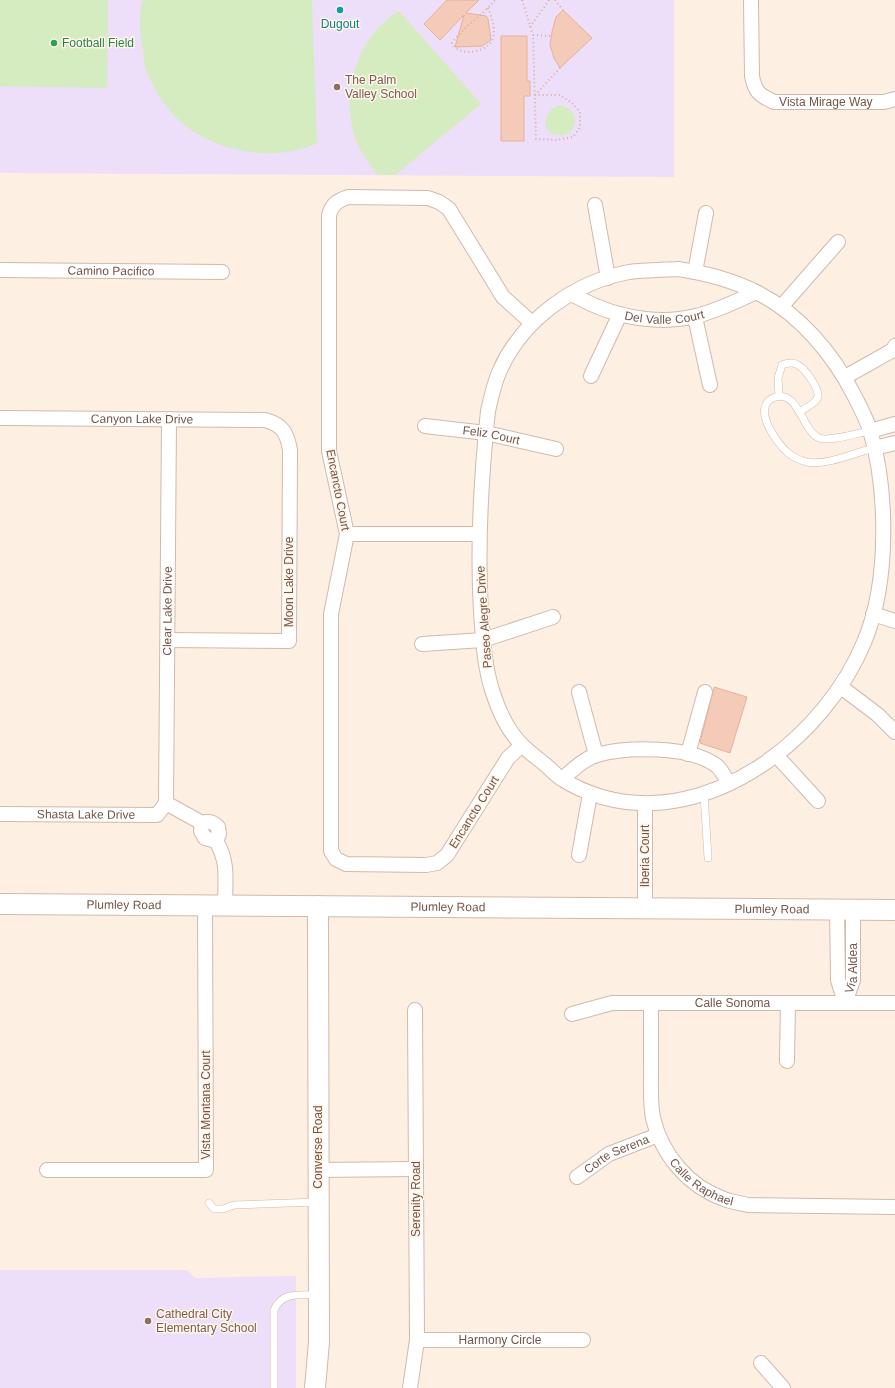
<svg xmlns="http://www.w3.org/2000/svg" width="895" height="1388" font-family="Arial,sans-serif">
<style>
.education{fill:#eddef9}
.green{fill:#d5ebc0}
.building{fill:#f4cbb8;stroke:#e8b097}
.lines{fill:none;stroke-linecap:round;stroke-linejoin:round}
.lane-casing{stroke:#d1b9ab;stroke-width:8}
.street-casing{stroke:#d1b9ab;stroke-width:16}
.secondary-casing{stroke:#d4b8a8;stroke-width:22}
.path{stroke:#d9ae9b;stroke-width:2;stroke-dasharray:1 3;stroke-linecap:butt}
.lane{stroke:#fff;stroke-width:7}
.street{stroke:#fff;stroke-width:14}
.secondary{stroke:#fff;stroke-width:20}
.culture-dot{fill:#0f9aa8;stroke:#fff5e9;stroke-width:1.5}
.leisure-dot{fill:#2e9e5b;stroke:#fff5e9;stroke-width:1.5}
.education-dot{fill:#8d6e63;stroke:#fff5e9;stroke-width:1.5}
.labels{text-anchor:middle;stroke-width:3;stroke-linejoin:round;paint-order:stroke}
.culture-label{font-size:12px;fill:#0d838f;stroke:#fff5e9}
.leisure-label{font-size:12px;fill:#27864d;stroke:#fff5e9;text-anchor:start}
.education-label{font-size:12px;fill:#785e54;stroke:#fff5e9;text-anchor:start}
.street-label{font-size:12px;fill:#765447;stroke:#fff5e9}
</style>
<rect width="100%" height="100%" fill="#fdf0e2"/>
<!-- education -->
<path class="education" d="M0,0H674V177L0,173Z
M0,1270H187L195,1278L296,1276V1388H0Z"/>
<!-- green -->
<path class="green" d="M0,0H108L107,88L0,86Z
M143,0H312L317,143C301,151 281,154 264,153C215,151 173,128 152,83C150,78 147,74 146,69C144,63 144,57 143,51C140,34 138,17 143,0Z
M399,11L481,104L395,175H378C368,163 359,150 354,135C341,89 358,36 399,11Z
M560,105C563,106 567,107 569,109C576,114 577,124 571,131C568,134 564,135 560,135C540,136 542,110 560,105Z"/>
<!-- building -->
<path class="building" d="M447,0H479L466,13L486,16L488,19L491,40L482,46L455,47L464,15L440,40L424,24Z
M563,10L592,38L560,68L554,58L550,45L552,32L556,17Z
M501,36H527V81H530V96H524V141H501Z
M714,687L747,697L730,753L700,743Z"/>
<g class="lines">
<defs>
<path id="lane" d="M779,397L778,378L782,365C787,363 793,362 798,365C805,369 822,391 817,399C814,404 805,408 800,412
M870,431C857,433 831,442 819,438C802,431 799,390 775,397C750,406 776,442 787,452C792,457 800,460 806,462C826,466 854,453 874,448
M704,794L708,858
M209,1203L214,1209H223L234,1205L318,1202
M274,1388V1310C282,1291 301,1295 318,1295"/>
<g id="street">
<path id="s1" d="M751,0L752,76C755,92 759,95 774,102H884L895,99"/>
<path d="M595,205L608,278"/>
<path d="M678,269C705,273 732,280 756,292C799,313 833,354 854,395C860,407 866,418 870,430C888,491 889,581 865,640C826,737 711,828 602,797C589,793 574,787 562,779C557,776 552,771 548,767C540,760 531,754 524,747C509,733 499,712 493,693C484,666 483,639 481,612C477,545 481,478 488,411C491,398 494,383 500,370C523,319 575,282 629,272C646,270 662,270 678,269Z"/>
<path id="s2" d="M0,270L222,272"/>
<path d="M695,272L706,213"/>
<path id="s3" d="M571,294C580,298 588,303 596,306C626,319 664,324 696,316C717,311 737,301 756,292"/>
<path d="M781,307L838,242"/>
<path d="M695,317L710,385"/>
<path d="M591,376L620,314"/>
<path d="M845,377L893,350L895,346"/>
<path id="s4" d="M0,418L265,420C283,425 287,433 290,450L289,641L168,640"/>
<path id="s5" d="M425,426L486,433L556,449"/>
<path d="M870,431L895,424"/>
<path d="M874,448L895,443"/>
<path d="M347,534H479"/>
<path d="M873,614L895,621"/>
<path d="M422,644L483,640L553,617"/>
<path d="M841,687L878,715L895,732"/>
<path d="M579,692L596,755"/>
<path d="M522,745L508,758L447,855L437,863L426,865L346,864L336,859L331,851V614L347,534L329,451V215C332,204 337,201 348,197L428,198L439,202L449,209L503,297L532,323"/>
<path d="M688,754L705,692"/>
<path d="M776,755L818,801"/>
<path d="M562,779C573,770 583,759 597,755C626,746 692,746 717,766C722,770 725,778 729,783"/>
<path id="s6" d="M166,803L169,419"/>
<path d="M166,803L202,823C209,820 213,822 218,827L219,834L216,841"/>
<path id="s7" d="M0,814L157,815L166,803"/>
<path d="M202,823L201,831L205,838L216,841C229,862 225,881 225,905"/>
<path d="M579,855L590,794"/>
<path d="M645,908V804"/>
<path id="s8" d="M837,910L838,980L845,1003L853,980V909"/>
<path id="s9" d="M651,1003C651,1025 651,1047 651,1069C651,1085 650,1102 653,1118C662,1155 688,1186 724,1199C731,1202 740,1203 748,1205L895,1207"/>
<path id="s10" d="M572,1014L612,1003H895"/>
<path d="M787,1061L788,1003"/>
<path d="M47,1170H206L205,905"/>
<path d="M318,1170L416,1169"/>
<path id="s11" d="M577,1177L609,1154L658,1135"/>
<path id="s12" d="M417,1340H583"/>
<path d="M761,1363L783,1388"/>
<path d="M410,1388L417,1340L415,1010"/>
</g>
<g id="secondary">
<path id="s13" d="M0,904L895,910"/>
<path d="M315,1388L319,1342L318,906"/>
</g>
</defs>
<!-- lane casing -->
<use href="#lane" class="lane-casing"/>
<!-- street casing -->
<use href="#street" class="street-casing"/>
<!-- secondary casing -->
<use href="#secondary" class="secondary-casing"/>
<!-- path -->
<path class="path" d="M522,0L533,35L536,139L557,140L573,137L580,127V112L572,103L560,95H535
M555,0L563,10
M488,8C492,17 497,33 491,42C484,52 465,55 456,48C454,46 453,45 452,43C464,26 482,16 495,0
M530,27L549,0
M533,35L551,36
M535,95L560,68"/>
<!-- lane -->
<use href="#lane" class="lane"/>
<!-- street -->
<use href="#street" class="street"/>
<!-- secondary -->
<use href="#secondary" class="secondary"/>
</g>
<!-- markers -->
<circle class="culture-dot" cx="340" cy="10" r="4"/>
<circle class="leisure-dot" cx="54" cy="43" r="4"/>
<g class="education-dot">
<circle cx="337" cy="87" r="4"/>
<circle cx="148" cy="1321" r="4"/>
</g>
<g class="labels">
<!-- culture labels -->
<g class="culture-label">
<text x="340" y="28">Dugout</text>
</g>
<!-- leisure labels -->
<g class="leisure-label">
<text x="62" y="47">Football Field</text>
</g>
<!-- education labels -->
<g class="education-label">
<text x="345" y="84">The Palm<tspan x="345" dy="14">Valley School</tspan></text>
<text x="156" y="1318">Cathedral City<tspan x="156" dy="14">Elementary School</tspan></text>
</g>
<!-- street labels -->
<g class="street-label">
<text dy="4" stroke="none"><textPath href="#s1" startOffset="164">Vista Mirage Way</textPath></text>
<text dy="4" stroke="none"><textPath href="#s2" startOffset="111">Camino Pacifico</textPath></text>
<text dy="4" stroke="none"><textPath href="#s3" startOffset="98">Del Valle Court</textPath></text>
<text dy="4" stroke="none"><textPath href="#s4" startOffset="142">Canyon Lake Drive</textPath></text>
<text dy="4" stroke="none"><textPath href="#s5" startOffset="67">Feliz Court</textPath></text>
<text transform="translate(338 490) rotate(79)" y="4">Encancto Court</text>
<text transform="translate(289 582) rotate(-90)" y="4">Moon Lake Drive</text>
<text dy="4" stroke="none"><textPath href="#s6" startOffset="192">Clear Lake Drive</textPath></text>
<text transform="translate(484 617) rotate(-94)" y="4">Paseo Alegre Drive</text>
<text transform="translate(474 812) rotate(-58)" y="4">Encancto Court</text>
<text dy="4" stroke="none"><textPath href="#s7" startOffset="86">Shasta Lake Drive</textPath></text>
<text transform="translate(645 856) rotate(-90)" y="4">Iberia Court</text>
<text dy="4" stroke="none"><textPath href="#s13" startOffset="124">Plumley Road</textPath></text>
<text dy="4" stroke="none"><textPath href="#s13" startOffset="448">Plumley Road</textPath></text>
<text dy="4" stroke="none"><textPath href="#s13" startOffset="772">Plumley Road</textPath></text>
<text dy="4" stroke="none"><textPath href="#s8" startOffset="130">Via Aldea</textPath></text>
<text dy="4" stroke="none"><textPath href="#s10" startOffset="162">Calle Sonoma</textPath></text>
<text transform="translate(206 1105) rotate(-90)" y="4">Vista Montana Court</text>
<text transform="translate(318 1147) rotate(-90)" y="4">Converse Road</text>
<text dy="4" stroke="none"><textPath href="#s11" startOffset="46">Corte Serena</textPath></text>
<text dy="4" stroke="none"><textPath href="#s9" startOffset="199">Calle Raphael</textPath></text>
<text transform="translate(416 1199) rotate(-90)" y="4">Serenity Road</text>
<text dy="4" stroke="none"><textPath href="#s12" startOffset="83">Harmony Circle</textPath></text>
</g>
</g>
</svg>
